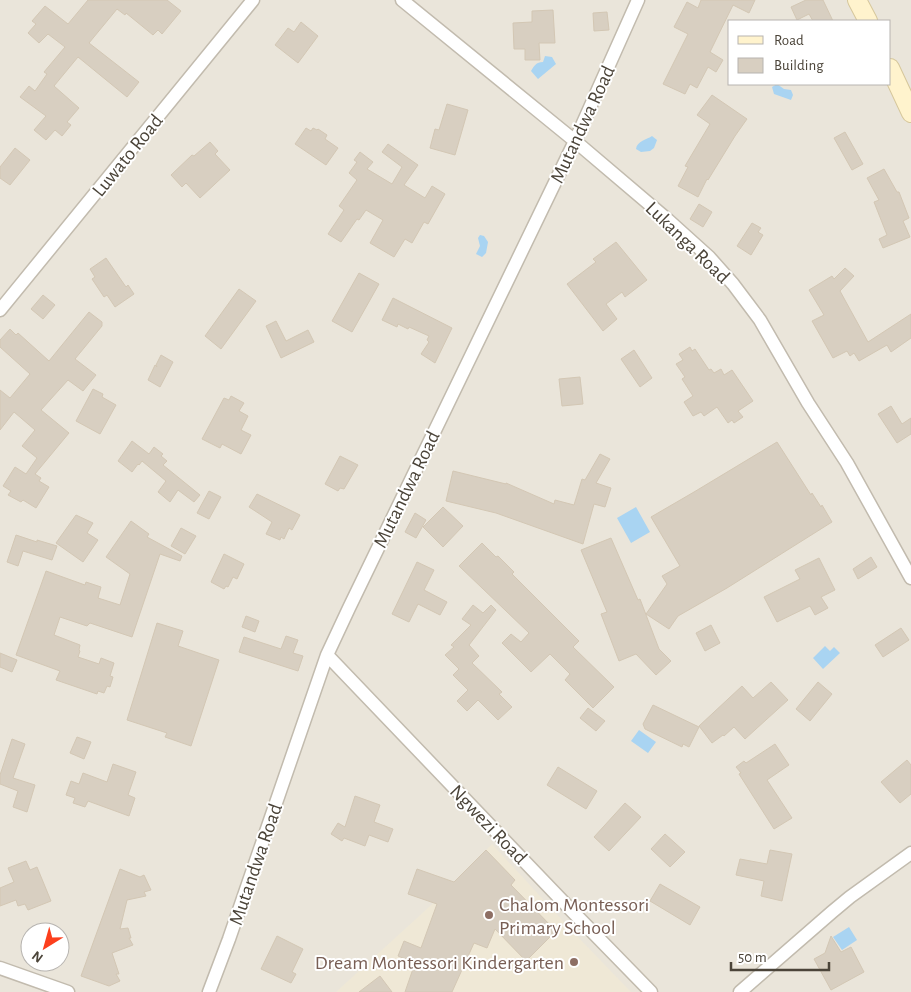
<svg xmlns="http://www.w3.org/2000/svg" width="911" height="992" font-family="'Alegreya Sans',sans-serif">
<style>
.residential{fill:#eae5da;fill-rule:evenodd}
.education{fill:#efe8d6}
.water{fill:#a9d4f2}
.building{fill:#d8cfc1;stroke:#d3c7b4}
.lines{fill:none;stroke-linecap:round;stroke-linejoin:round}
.street-casing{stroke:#c2bbae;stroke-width:15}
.secondary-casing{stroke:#d6c79b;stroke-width:20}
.street{stroke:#fff;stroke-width:12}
.secondary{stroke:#fff3cd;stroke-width:18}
.education-dot{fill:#8d6e63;stroke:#fff;stroke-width:2}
.labels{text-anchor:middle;stroke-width:4;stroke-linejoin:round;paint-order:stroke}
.street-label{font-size:20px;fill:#4b4439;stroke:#fff}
.education-label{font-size:20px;fill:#785e54;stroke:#fff;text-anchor:start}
</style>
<rect width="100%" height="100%" fill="#f6f3ec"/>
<!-- residential -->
<path class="residential" d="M0,0H911V992H0ZM730,21H890V84H730ZM30,932H60V962H30Z"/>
<!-- education -->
<path class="education" d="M492,844L574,933L631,992H336L440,897Z"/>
<!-- water -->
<path class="water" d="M545,56L552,57L556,64L538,79L531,71C534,66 536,62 543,62Z
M777,84L784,89L791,90L793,95L791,100L774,94L772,87Z
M652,136L657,140L654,148L650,151L641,152L636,149C637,141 646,140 652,136Z
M480,235L484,236L488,242L486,253L482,257L476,254L480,246L478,238Z
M636,507L650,532L631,543L617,518Z
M825,646L830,651L834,647L840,653L823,669L813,658Z
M639,730L656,742L648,753L631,741Z
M849,927L857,940L842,950L833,937Z"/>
<!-- building -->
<path class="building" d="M88,0H167L181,11L162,34L158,30L153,35L126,13L125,15L117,9L89,43L139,82L127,97L78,57L54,86L79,108L67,122L71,125L62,136L55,130L46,140L34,130L46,116L20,97L29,86L35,91L47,74L44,72L65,47L48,34L39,43L28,33L36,24L32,21L45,6L68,24Z
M701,0H755L749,13L733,5L710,52L723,60L716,72L708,67L697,88L690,84L685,94L663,84L688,34L674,27L687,2L698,8Z
M806,0H823L833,21H813L809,14L797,20L791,7Z
M553,10L555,43H539L540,60H525V49H514L513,23L532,22V11Z
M607,12L609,30L594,31L593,13Z
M301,22L318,36L298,63L275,45L288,28L294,32Z
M712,95L747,119L735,136L708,180L707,179L698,197L678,186L688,167L685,166L710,124L697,115Z
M447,104L468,110L455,155L430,148L435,129L439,130Z
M306,128L311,131L313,128L317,130L318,129L327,135L325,139L338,148L326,165L295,144Z
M845,132L863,164L852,170L834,138Z
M210,142L218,151L215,154L230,170L200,198L186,183L182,187L171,175L192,155L194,156Z
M388,144L418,165L404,185L425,198L432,186L445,194L428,224L424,222L412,243L405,239L394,257L370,243L383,220L366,210L359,220L357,219L341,242L328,234L344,210L339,206L357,180L349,173L357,162L354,160L360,152L373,162L367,169L392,184L402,167L382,152Z
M15,148L30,160L10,185L0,178V167Z
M884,169L897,192H899L909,218L903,221L910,237L883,248L879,239L887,235L874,202L879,200L867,178Z
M699,204L712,212L703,227L690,219Z
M752,223L761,228L758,232L763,235L751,255L737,246Z
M616,242L647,280L625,297L622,292L606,304L617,319L603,331L567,284L596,262L593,259Z
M106,258L126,287L128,285L134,294L115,307L107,295L104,297L92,279L95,277L90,269Z
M845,268L854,276L840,291L868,342L911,314V338L891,352L887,345L859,361L854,353L850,356L847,351L833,358L812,321L824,315L809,290L832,276L834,279Z
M359,273L379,284L352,332L332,321Z
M239,289L256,301L221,349L205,336Z
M43,295L55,305L43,319L31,309Z
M393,298L452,328L435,363L421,354L429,342L427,340L429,336L409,327L408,329L398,324L397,327L382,320Z
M89,312L102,322V326L75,359L96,375L83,391L68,380L41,410L69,433L35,474L41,478L39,481L49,487L36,508L23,500L21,502L8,495L11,491L3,486L15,467L26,474L37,458L22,446L35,430L14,412L0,430V390L10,398L30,374L0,347V340L10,329L16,335L18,333L49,361Z
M276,321L286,341L308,330L314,342L281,358L266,326Z
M690,347L692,351L695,349L709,370L711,369L714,373L721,369L724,375L732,370L753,401L738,411L743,417L734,423L732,420L728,423L717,407L704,416L701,412L693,416L684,402L693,396L682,379L685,377L676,364L683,360L679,354Z
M634,350L652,378L640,387L621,359Z
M161,355L173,362L160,387L148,380L155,365L157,367L156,365Z
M580,377L583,404L562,406L559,379Z
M93,389L103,394L102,397L116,405L100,434L76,421Z
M231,396L244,403L239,411L248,416L241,430L251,435L241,454L222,444L220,448L202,439L224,398L229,400Z
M891,406L902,424L911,418V434L897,443L878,414Z
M132,441L149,454L154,447L163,454L161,456L167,461L163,465L200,495L194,502L178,490L170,502L158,492L166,481L142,461L139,465L138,464L132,472L118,461Z
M777,442L811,495L812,493L821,507L822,505L832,522L727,588L678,616L669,629L646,614L667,584L662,576L680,566L651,517L694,492Z
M600,454L610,459L596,483L611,488L605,507L594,504L583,544L496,513L446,501L453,471L506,484V483L554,504L555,500L574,505L582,479L585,480Z
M340,456L358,465L344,489L340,488L338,491L325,484Z
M209,491L221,497L209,519L197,513Z
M257,494L300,515L292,530L289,528L284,539L281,537L280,540L266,534L272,522L249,507Z
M443,507L463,526L443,547L423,527Z
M415,513L426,520L416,538L405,532Z
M76,515L93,523L87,533L98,540L83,562L56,543Z
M131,521L149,534L147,537L182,556L180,561L160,554L132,637L90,623L87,626L60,617L54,635L80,645L79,650L80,651L78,657L99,664L101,658L114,663L110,676L113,677L110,687L107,686L104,693L98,691L97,694L56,680L60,671L16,655L46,571L85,585L86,582L101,587L98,598L120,605L130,574L106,557Z
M181,528L196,536L185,554L171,546Z
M16,535L37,542V540L57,546L52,560L23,551L18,566L7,562Z
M611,538L638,600L640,599L659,649L671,661L656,675L636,654L619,661L601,614L607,612L581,550Z
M482,543L496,557L498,556L514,572L512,574L579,641L573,647L614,687L593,708L565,680L570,674L550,654L531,672L502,643L511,634L521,642L529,633L459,566Z
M224,554L244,564L237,579L233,577L228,587L226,586L224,589L211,582Z
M871,557L877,567L858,579L853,569Z
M819,558L835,590L821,597L828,608L815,615L810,606L777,622L764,597L800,579L795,570Z
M417,562L434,570L424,590L447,602L440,615L418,604L409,622L392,614Z
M473,605L483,613L491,605L496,610L469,645L479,656L472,663L502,692L499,694L512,707L498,720L478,700L467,711L457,701L468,690L453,675L459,669L445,655L454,647L451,645L471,625L462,619Z
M246,616L259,621L255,632L242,627Z
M157,623L183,631L178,646L219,660L191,746L165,737L167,733L127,720Z
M711,625L720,643L705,651L696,633Z
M901,628L909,640L883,657L875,645Z
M286,636L298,640L293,653L303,656L298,671L239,652L244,637L281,649Z
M0,653L17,660L12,672L0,667Z
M771,682L788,700L745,739L734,727L724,736L723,735L712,743L699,726L742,686L753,698Z
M818,682L832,694L810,721L796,709Z
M653,705L699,727L689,747L683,744L682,747L645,729L643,724Z
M588,708L605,721L596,731L580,718Z
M77,737L91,742L84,759L70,753Z
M12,739L25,744L13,778L35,785L27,812L13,807L18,791L0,784V775Z
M775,744L789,765L767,780L792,818L774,829L739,774L741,773L736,767L744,761L746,763Z
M907,760L911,765V794L900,803L881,782Z
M113,764L136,772L128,795L135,798L129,816L88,801L85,807L73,803L75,798L66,795L71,781L79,784L83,773L107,782Z
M558,767L597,791L586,809L547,785Z
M355,796L380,805L374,822L393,829L388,842L369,835L365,846L344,838L342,841L331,834L338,823L345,827Z
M625,803L641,817L609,851L594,837Z
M665,834L685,852L670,867L651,849Z
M486,850L515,880L511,885L556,931L526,961L495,929L487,948L474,943L452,992H405L415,963L398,956L404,941L421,948L437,904L408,894L417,869L454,882Z
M770,850L792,854L782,901L761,896L764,881L736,875L740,859L767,864Z
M26,861L30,870L37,867L51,901L28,910L25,904L18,906L16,900L0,906V888L14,882L8,868Z
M120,869L140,877L144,875L151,890L144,892L146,896L127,900L120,929L128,928L131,938H129L133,945L112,953L119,974H116L120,981L109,986L81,976Z
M660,884L700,907L690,925L650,901Z
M277,936L303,949L292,972L296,974L291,983L261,969Z
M831,936L841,952L851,947L864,972L831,990L814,959L825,953Z
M380,976L392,992H359Z"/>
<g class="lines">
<defs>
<path id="street" d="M402,0L575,141L668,220L709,257L733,284L760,320L808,403L847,463L911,578
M0,310L253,0
M327,655L573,912L651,992
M0,968L68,992
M209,992L229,939L327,655L349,608L575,141L638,0
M740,992L832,912L850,897L911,853"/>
<path id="secondary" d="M857,0L868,21
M890,68L911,113"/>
</defs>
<!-- street casing -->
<use href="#street" class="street-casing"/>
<!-- secondary casing -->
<use href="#secondary" class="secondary-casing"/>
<!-- street -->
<use href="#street" class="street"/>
<!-- secondary -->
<use href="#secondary" class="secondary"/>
</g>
<!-- markers -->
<g class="education-dot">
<circle cx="489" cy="915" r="5"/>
<circle cx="574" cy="962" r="5"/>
</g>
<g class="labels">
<!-- street labels -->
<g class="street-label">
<text transform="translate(582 124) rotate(-65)" y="7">Mutandwa Road</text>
<text transform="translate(127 155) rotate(-51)" y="7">Luwato Road</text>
<text transform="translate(688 242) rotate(44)" y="7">Lukanga Road</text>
<text transform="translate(406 489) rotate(-64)" y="7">Mutandwa Road</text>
<text transform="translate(489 824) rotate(46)" y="7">Ngwezi Road</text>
<text transform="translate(255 864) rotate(-71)" y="7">Mutandwa Road</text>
</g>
<!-- education labels -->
<g class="education-label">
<text x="499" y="911">Chalom Montessori<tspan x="499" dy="23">Primary School</tspan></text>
<text x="564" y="969" text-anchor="end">Dream Montessori Kindergarten</text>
</g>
</g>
<!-- legend -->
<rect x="728" y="20" width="162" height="65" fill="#ffffff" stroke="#b7b4b0"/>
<rect x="738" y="36" width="25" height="8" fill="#fff3cd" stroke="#b7b4b0"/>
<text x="774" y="45" font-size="15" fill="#4b4439">Road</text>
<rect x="738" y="58" width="25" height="15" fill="#d8cfc1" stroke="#b7b4b0"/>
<text x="774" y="70" font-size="15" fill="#4b4439">Building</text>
<!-- north arrow -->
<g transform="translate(45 947) rotate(217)"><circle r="24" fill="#ffffff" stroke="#b7b4b0"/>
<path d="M0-4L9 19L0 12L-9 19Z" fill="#fc3f1d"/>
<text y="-8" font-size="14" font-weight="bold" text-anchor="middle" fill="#4b4439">N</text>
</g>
<!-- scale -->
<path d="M731 962v8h98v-8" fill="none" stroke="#4b4439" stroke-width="2.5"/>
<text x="738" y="962" font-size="15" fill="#4b4439" stroke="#ffffff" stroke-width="4" paint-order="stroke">50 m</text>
</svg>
